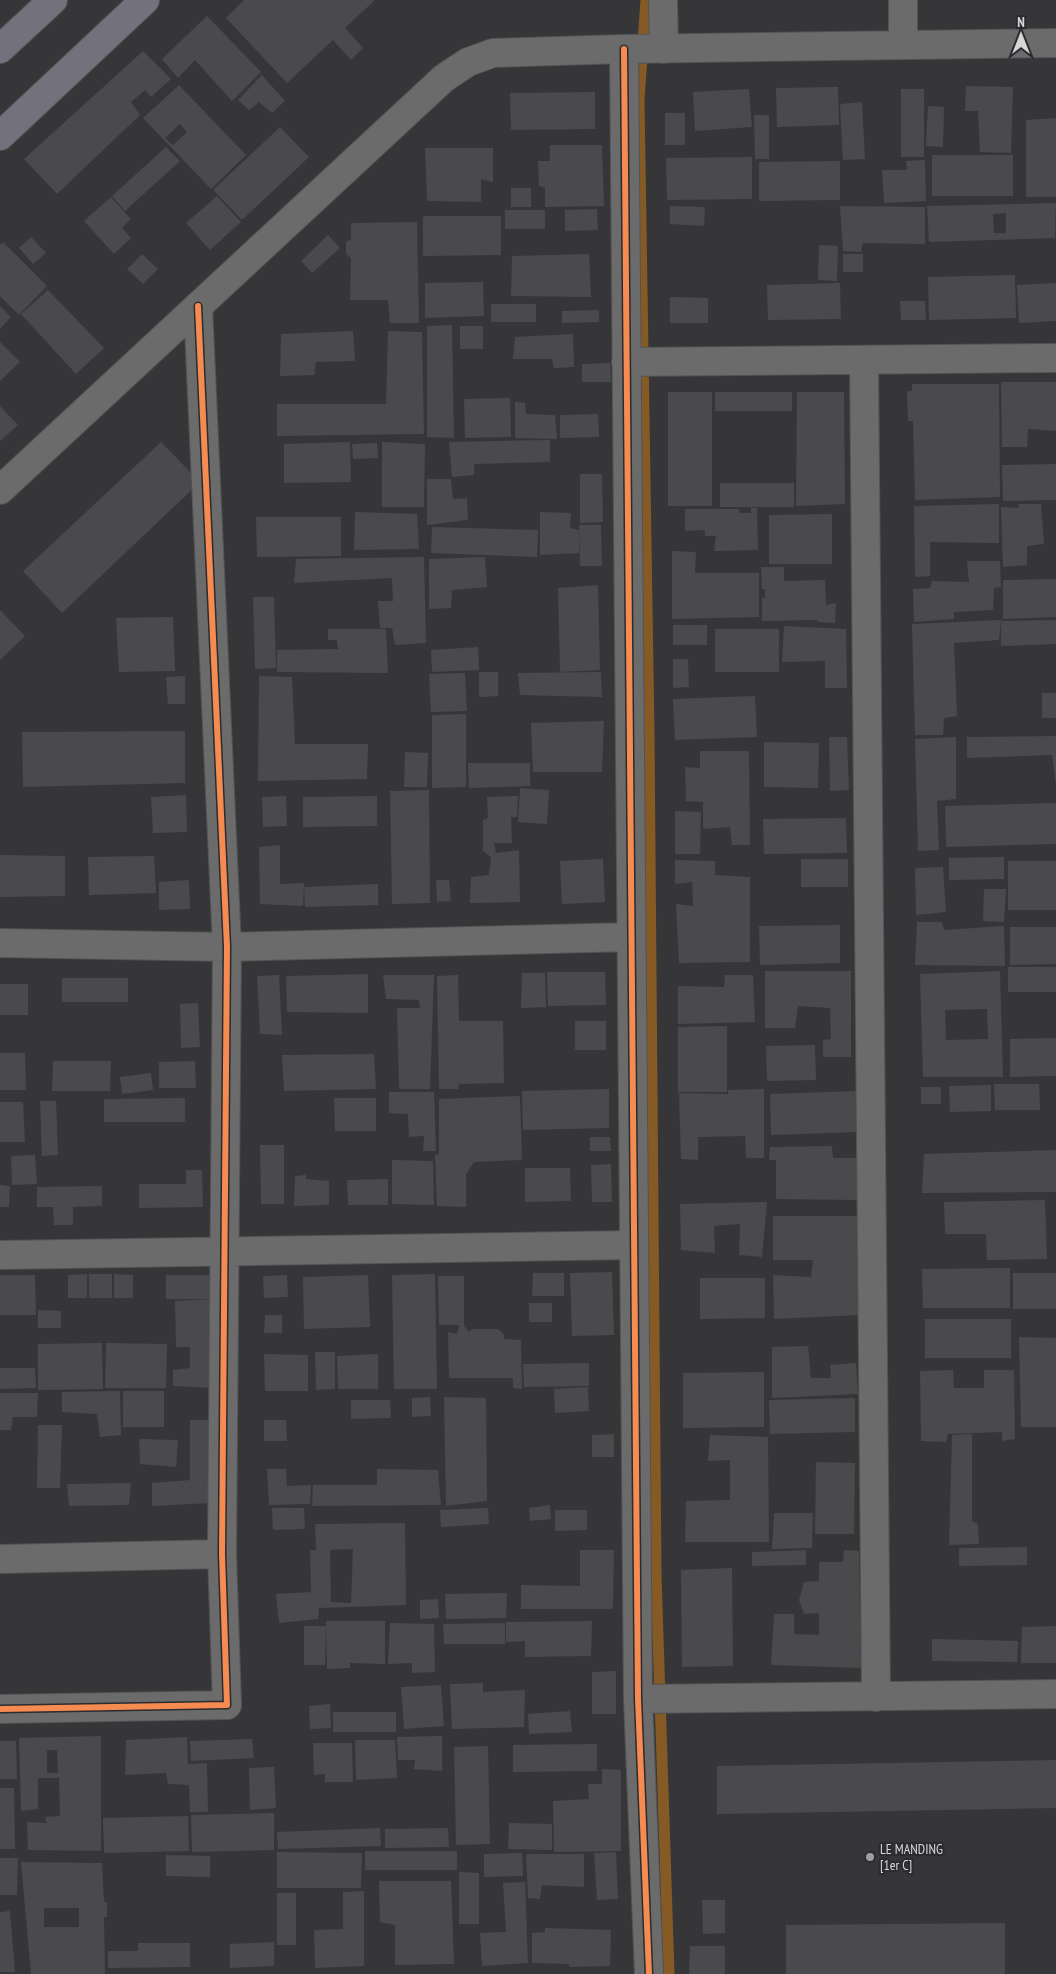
<svg xmlns="http://www.w3.org/2000/svg" width="1056" height="1974" font-family="'PT Sans Narrow',sans-serif">
<style>
.lines{fill:none;stroke-linecap:round;stroke-linejoin:round}
.stream{stroke:#865a24;stroke-width:11}
.building{fill:#4a4a4c;fill-rule:evenodd}
.minor-casing{stroke:#535355;stroke-width:30}
.primary-casing{stroke:#535355;stroke-width:30}
.minor{stroke:#6b6b6c;stroke-width:28}
.primary{stroke:#73727c;stroke-width:28}
.cycleway-casing{stroke:#2b2b30;stroke-width:9}
.cycleway{stroke:#f68b52;stroke-width:6}
.poi-dot{fill:#9e9ea1;stroke:#2b2b30;stroke-width:2}
.labels{text-anchor:middle;stroke-width:4.5;stroke-linejoin:round;paint-order:stroke}
.poi-label{font-size:14px;fill:#d6d6d9;stroke:#2b2b30;text-anchor:start}
</style>
<rect width="100%" height="100%" fill="#363639"/>
<g class="lines">
<!-- stream -->
<path class="stream" d="M646,0L639,99L649,734L656,1575L669,1974"/>
</g>
<!-- building -->
<path class="building" d="M244,0H375L345,28L363,48L351,60L333,40L287,83L226,18Z
M207,16L261,72L232,101L195,60L178,78L162,59Z
M143,51L171,79L151,97L145,90L131,102L140,115L57,194L24,159Z
M262,75L285,101L272,113L259,102L249,110L238,100Z
M179,85L246,155L211,189L143,118ZM180,124L187,132L173,145L165,138Z
M966,86L1013,87L1011,153L980,152L978,111H965Z
M838,87L839,125L777,127L776,88Z
M749,89L752,127L695,131L693,92Z
M901,89H924V157H901Z
M595,92V129L511,130L510,93Z
M862,102L865,159L843,160L840,104Z
M928,106L944,107L943,147L926,146Z
M665,113H685V145H665Z
M754,115H769V159H755Z
M1056,118V197H1026V120Z
M280,127L309,157L242,220L213,190Z
M550,145H602L604,206L545,207V188L539,186L538,161H550Z
M166,147L180,161L125,211L112,196Z
M425,148H493V182L481,179V202L427,201Z
M932,155H1013V196H932Z
M752,157V199L667,200L666,158Z
M925,160L926,201L884,203L882,170H907L906,161Z
M840,161V200L759,201V162Z
M511,188H531V207H511Z
M217,196L241,222L210,250L186,223Z
M111,197L131,219L122,228L131,238L114,254L84,221Z
M1056,203L1055,238L929,242L927,206ZM1006,213V233H994L993,214Z
M670,206L705,207L704,226L670,224Z
M840,206L925,207V244L863,243L861,252L843,251Z
M597,209L598,230L565,231V210Z
M505,210H545V229H505Z
M423,216H501V255L423,256Z
M417,222L419,323H390L388,300H350L351,258L346,254V242L351,239V223Z
M328,235L340,248L312,273L301,261Z
M31,237L46,253L33,264L19,248Z
M3,242L47,286L19,315L0,296V245Z
M819,245L838,246L837,281L818,280Z
M142,254L158,269L143,284L127,269Z
M589,254L591,297L511,296L512,256Z
M843,254H863V272H843Z
M1015,275L1016,318L929,320L928,277Z
M483,282L484,316L425,318V283Z
M840,283L841,319L768,320L767,285Z
M1056,283V321L1019,323L1017,285Z
M48,290L104,348L76,374L21,314Z
M670,297L708,298V323H670Z
M900,301H925L926,320H901Z
M491,304H536V322H491Z
M0,306L11,317L0,329Z
M599,310V322L562,323V311Z
M452,325L454,438L427,437V326Z
M460,326H483V349H460Z
M353,331L355,361L316,362L314,375L280,376L281,334Z
M388,331L422,332L424,434L277,436V404H386Z
M573,334L574,367L554,368L552,359H513L515,337Z
M0,342L20,362L0,381Z
M610,363L611,382H582V364Z
M1001,382H1056V431L1028,429L1027,447H1002Z
M912,384H999L1000,497L915,500L913,421H908L907,391H912Z
M668,392H712V506H668Z
M715,392H792V411H715Z
M797,392H844L845,504L796,506Z
M510,398L511,437L465,438L464,399Z
M515,402L525,403L526,414L555,415L557,439L515,438Z
M0,406L18,425L0,441Z
M598,414L599,437L560,438V415Z
M550,440V462L474,464V475L452,477L449,442Z
M161,442L200,482L62,613L23,571Z
M350,442L351,482L284,483V444Z
M382,442L425,444L424,507H382Z
M377,443L378,458L353,459L352,444Z
M1056,464V500L1003,501L1002,465Z
M580,474H602L603,522L580,523Z
M427,479H451L453,499L467,498L468,520L427,525Z
M720,483H794V507H720Z
M999,504V543L930,542V576L915,577L914,506Z
M1018,504H1041L1044,544L1027,546V565L1003,567L1001,507L1019,508Z
M751,508H757L758,550L714,551L716,536H705V530L685,531V509H739V513H751Z
M355,512L417,514L419,549L354,550Z
M540,512L571,513L570,528L579,530V553L540,555Z
M832,514V564H769V515Z
M256,517H341V556L257,557Z
M579,525H601L602,566H580Z
M432,527L538,530L537,557L431,553Z
M672,551L696,552L695,573H759V617L672,619Z
M424,557L426,643L395,645L392,628H380L378,601H393L392,578L294,583L296,559Z
M485,557L487,587L452,590L451,608L429,609V559Z
M967,561H1000L1001,587L994,588L993,610L954,612V619L914,622L913,589L930,588L932,581L969,582Z
M761,567H784V581L825,580L826,605L836,603L835,623L818,622L817,620L762,621V598H765V589H762Z
M1056,579V617L1003,619V580Z
M598,585L600,670L560,672L558,588Z
M253,597H274L276,668L255,669Z
M0,610L25,636L0,660Z
M173,617L175,671L119,672L116,618Z
M1001,620L999,640L954,643L957,716L944,718L943,735H915L912,624Z
M1056,620V644L1001,646V621Z
M673,625H707V645H673Z
M784,626L846,629L847,688H825V661L782,662Z
M328,629H386L388,673L277,672V650L338,649L337,640H328Z
M715,629H779V672H715Z
M478,647L479,670L432,672L431,650Z
M673,659H688L689,687L673,688Z
M479,672H498V696L479,697Z
M601,672L602,697L520,695L518,673Z
M465,673L467,711L431,712L429,674Z
M185,676V704H168L166,677Z
M259,676L292,677L295,744H368L367,779L258,781Z
M1042,693H1056V718H1042Z
M755,696L757,737L675,740L673,699Z
M466,714V787L432,788V715Z
M604,721L602,772H533L531,723Z
M185,731V783L23,787L22,732Z
M1056,736V784L1052,755L967,758V737Z
M829,737H847L849,790L830,791Z
M956,737V799L937,801L939,850L918,851L915,739Z
M764,742L819,743L818,788L764,787Z
M700,751H749L750,845H732L730,827L703,829V802L686,801L685,767L700,768Z
M405,752L428,753L427,787H404Z
M468,763H530V786L469,788Z
M520,788L549,790L547,824L518,822Z
M429,790L430,903L392,904L390,791Z
M186,795L187,832L153,833L151,797Z
M286,796L287,826L263,827L262,797Z
M377,796V826L303,827V797Z
M518,796L517,817H511L512,843H494L496,853L519,850L520,902L470,903L471,877L489,875L491,857L483,851V820L488,818L487,797Z
M1056,803V844L946,847L945,806Z
M675,811L701,812L700,854H675Z
M846,818L847,853L764,854L763,819Z
M280,845V884L304,883L303,906L260,904L259,847Z
M0,855L65,856V896L0,897Z
M154,856L156,893L89,895L88,857Z
M1004,857V879L949,880V858Z
M603,859L605,902L562,904L560,861Z
M801,859H848V887H801Z
M675,860L715,861V875L750,877V962L679,963L676,904L693,906L692,882L675,884Z
M1008,861H1056V910H1008Z
M943,867L946,912L916,915L915,868Z
M189,880L190,909L159,910V882Z
M436,880H449L451,901L437,902Z
M378,884V905L305,907L304,887Z
M984,889H1006L1004,922L983,921Z
M917,922H942L944,930L1004,926L1005,966L915,965Z
M840,925V963L760,965L759,926Z
M1010,927H1056V964L1010,965Z
M1008,967H1056V992H1008Z
M765,971H851V1057H823V1040L831,1039L830,1008L798,1006L795,1028H765Z
M1000,971L1003,1077H923L920,974ZM987,1009L988,1039L946,1040L945,1010Z
M547,972H605L606,1005L548,1006Z
M522,973H545L546,1007L521,1008Z
M368,974V1013L287,1012L286,976Z
M279,975L282,1035L260,1034L257,976Z
M383,975H434L430,1089H399L397,1008H420L419,1000L386,999Z
M458,975L459,1021H503L504,1083L459,1084L458,1089H439L437,976Z
M725,975H753L755,1022L678,1024V986L724,987Z
M62,978H128V1002H62Z
M0,984H28V1015H0Z
M198,1003L200,1047L181,1048L180,1004Z
M575,1021H606V1050H575Z
M727,1026V1092H678V1027Z
M1056,1038V1076L1010,1077V1039Z
M815,1045L816,1080L767,1081L766,1046Z
M0,1053H25L26,1090H0Z
M374,1054L376,1089L284,1091L282,1055Z
M53,1061H111L110,1091H52Z
M195,1061L196,1088H159V1062Z
M151,1073L153,1090L122,1094L120,1077Z
M994,1084H1039L1040,1110H995Z
M991,1085V1111L950,1112L949,1086Z
M921,1087H941V1104H921Z
M609,1089V1128L523,1130L522,1091Z
M764,1089V1158H746L745,1136L698,1137V1160L681,1159L679,1093L728,1094V1090Z
M857,1091L858,1132L771,1135L770,1094Z
M389,1092H434L436,1151H423L424,1136L409,1137L408,1114L389,1113Z
M520,1096L522,1160L474,1162L466,1174V1207L437,1206L435,1155L439,1154V1099Z
M185,1098V1122H104V1099Z
M334,1098H376V1131H335Z
M40,1101H56L58,1155L42,1156Z
M0,1102H23L25,1142H0Z
M590,1137H610L611,1151H590Z
M260,1145H284V1204H261Z
M832,1146L833,1158H857V1200L776,1199V1160H769L770,1147Z
M1056,1150V1192L922,1193L924,1154Z
M35,1155L37,1184L12,1185L11,1156Z
M392,1160L433,1161L434,1205L392,1204Z
M611,1164L612,1202H592L591,1165Z
M525,1168H570L571,1201L525,1202Z
M186,1170H202L203,1207L139,1208V1184H186Z
M306,1175V1179L329,1181V1205L294,1206L295,1176Z
M388,1179V1205H348L347,1180Z
M0,1185L10,1186L9,1207H0Z
M102,1186V1206L73,1207V1225H54L53,1207H37V1187Z
M1045,1200L1047,1259L987,1260L986,1234H945L944,1202Z
M767,1202L762,1257L739,1255L740,1224L714,1226L715,1253L681,1250L680,1204Z
M773,1216H858L860,1315L774,1319L773,1275L811,1277L813,1260H773Z
M1010,1268V1308H923L922,1269Z
M612,1272L614,1335L572,1336L570,1273Z
M533,1273H564V1296H532Z
M1013,1273H1056V1309H1013Z
M87,1274V1298H68V1275Z
M89,1274H112V1298H89Z
M114,1274L133,1275V1298H114Z
M435,1274L437,1389H394L392,1275Z
M0,1275H35L36,1315H0Z
M166,1275H210V1299H166Z
M287,1275L288,1297L264,1298L263,1276Z
M368,1275L370,1327L304,1329L303,1277Z
M438,1276H464V1326L469,1332L473,1329H498L504,1335V1339L521,1340L522,1389L513,1388V1378H449L448,1332L457,1334L459,1325H439Z
M700,1278H765V1318L700,1319Z
M211,1299L212,1388L173,1386V1370L190,1368V1347H176L175,1301Z
M529,1303H552V1322H529Z
M38,1310L61,1311V1328H38Z
M265,1315H282V1333H264Z
M925,1319H1011V1358H925Z
M1019,1337L1056,1338V1427H1021Z
M102,1343L103,1389L38,1390V1344Z
M106,1343L167,1344L166,1388H105Z
M808,1346L811,1378H831L830,1365L856,1363L858,1394L772,1398V1347Z
M315,1352H335V1389L316,1390Z
M264,1354L308,1355V1391H265Z
M378,1354V1389H338L337,1356Z
M589,1363V1386L524,1387L523,1364Z
M0,1368H35L36,1388L0,1389Z
M953,1370L954,1388H984V1370H1014L1015,1439L1002,1441V1432L948,1434L946,1442L921,1441L920,1371Z
M764,1372V1427L683,1428V1373Z
M588,1387L589,1411L555,1413L554,1389Z
M120,1391L121,1435L100,1437L97,1414L62,1412V1392Z
M123,1391H164V1427H123Z
M0,1393H38L37,1417H13L11,1430H0Z
M430,1397L431,1416L412,1417V1398Z
M444,1397L486,1398L487,1501L446,1506Z
M855,1398V1432L770,1434L769,1400Z
M351,1400H390L391,1418L351,1419Z
M190,1420H212L211,1503L152,1506V1483L190,1480Z
M264,1420H286L287,1441H264Z
M38,1425H62L60,1488H37Z
M614,1434V1457H592V1435Z
M972,1434V1521L978,1524L979,1544L949,1545L952,1435Z
M710,1435L768,1437L769,1542H685L686,1501L730,1500V1460L708,1461Z
M139,1439L178,1440L176,1467L140,1464Z
M816,1462L855,1463L854,1534H815Z
M267,1469H286L287,1486L311,1485L310,1504L269,1505Z
M377,1469L438,1470L441,1505L312,1506L313,1485H377Z
M131,1483L129,1505L69,1506L67,1484Z
M550,1505L551,1519L530,1521L529,1508Z
M272,1508H304L305,1529L273,1530Z
M488,1508L489,1524L441,1527L440,1510Z
M555,1510H587V1530L555,1531Z
M774,1513H813L812,1548L772,1549Z
M405,1523L406,1605L319,1608L318,1619L279,1623L276,1594L311,1592L310,1550H316L315,1524ZM353,1549L351,1603L331,1602L330,1550Z
M1027,1547V1565L959,1566V1548Z
M580,1550H614L613,1609H521V1585L580,1586Z
M806,1550V1565L752,1566V1552Z
M844,1550L859,1551L861,1668L771,1665L774,1614H794V1634L819,1635V1613L804,1614L799,1600L804,1582L819,1581V1562H843Z
M732,1568L733,1666L682,1667L681,1570Z
M507,1593L506,1618L446,1619L445,1594Z
M438,1599L439,1618L420,1619V1600Z
M326,1621H385V1664L350,1663V1668L327,1669Z
M592,1621L591,1656L525,1657V1641L506,1642V1622Z
M390,1623L434,1624L435,1672L412,1673V1663L388,1664Z
M505,1623V1644H444L443,1624Z
M304,1626H326L325,1665H304Z
M1056,1626V1663H1021L1022,1627Z
M932,1639L1018,1641L1017,1662L932,1661Z
M616,1671V1714H592V1672Z
M483,1683V1692L525,1690L524,1727L452,1729L450,1684Z
M441,1685L444,1726L404,1729L401,1687Z
M330,1704L331,1728L310,1729L309,1706Z
M570,1711L572,1732L529,1734L528,1714Z
M333,1712H396V1732H333Z
M101,1736V1851L28,1850L27,1822L47,1823L45,1817L60,1816L59,1778H38V1809L21,1811L19,1738ZM47,1750H57L58,1773H47Z
M442,1736V1771L414,1769L415,1760H398L397,1737Z
M187,1737L188,1764L207,1763L208,1812H190L189,1785L168,1784L166,1773L125,1775L126,1740Z
M252,1739L254,1758L191,1761L190,1741Z
M355,1740H395L397,1778L356,1780Z
M0,1741H16L17,1779H0Z
M313,1743H352L353,1782H325V1774L314,1775Z
M597,1744V1771L513,1772V1745Z
M488,1746L490,1844L456,1845L454,1747Z
M1056,1760V1808L717,1814V1766Z
M274,1767L276,1808L250,1810L249,1768Z
M602,1769L621,1770V1851L554,1852L553,1801L589,1799L588,1784H602Z
M0,1788H14L15,1849H0Z
M274,1813V1850L192,1852L191,1815Z
M188,1816L189,1851L104,1853L103,1818Z
M509,1823L552,1824V1850L508,1849Z
M380,1828L381,1846L278,1849L277,1832Z
M448,1828L449,1847L385,1848V1829Z
M365,1851H457V1870H365Z
M277,1852L362,1853L361,1888H277Z
M616,1852L618,1899L597,1900L594,1853Z
M522,1853L523,1876L484,1877V1854Z
M526,1854H584V1887L542,1885L540,1899L528,1898Z
M166,1855L210,1856V1877L166,1876Z
M0,1858H18L17,1895H0Z
M21,1862L102,1863L104,1902H107V1917H104L105,1974H31ZM44,1908H79V1927H44Z
M459,1872L479,1873V1924H459Z
M379,1881H451L454,1964L395,1965V1925L380,1922Z
M525,1882L528,1963L482,1966L480,1933L506,1932L503,1883Z
M364,1891V1966L315,1968L314,1930L343,1929V1892Z
M277,1893H296V1945H277Z
M702,1900H725V1933L703,1934Z
M10,1911L15,1972H0V1912Z
M1005,1923V1974H786V1925Z
M545,1928L611,1930L610,1966L569,1967V1964L532,1963V1933L545,1932Z
M274,1942V1966L230,1968V1944Z
M138,1943H190V1967L108,1968V1951H138Z
M690,1946H725V1974H689Z"/>
<g class="lines">
<defs>
<path id="minor" d="M663,0L664,49
M903,0V45
M624,49L638,1699L649,1974
M864,360L876,1697
M626,362L1056,358
M0,490L444,78L468,62L493,53L624,49L1056,43
M0,943L227,947L631,937
M0,1255L634,1245
M0,1559L222,1554
M638,1699L1056,1694
M0,1709L227,1705L222,1554L227,947L198,306"/>
<path id="primary" d="M0,49L53,0
M0,136L145,0"/>
</defs>
<!-- minor casing -->
<use href="#minor" class="minor-casing"/>
<!-- primary casing -->
<use href="#primary" class="primary-casing"/>
<!-- minor -->
<use href="#minor" class="minor"/>
<!-- primary -->
<use href="#primary" class="primary"/>
<defs>
<path id="cycleway" d="M624,49L638,1699L649,1974
M0,1709L227,1705L222,1554L227,947L198,306"/>
</defs>
<!-- cycleway casing -->
<use href="#cycleway" class="cycleway-casing"/>
<!-- cycleway -->
<use href="#cycleway" class="cycleway"/>
</g>
<!-- markers -->
<circle class="poi-dot" cx="870" cy="1857" r="5"/>
<g class="labels">
<!-- poi labels -->
<g class="poi-label">
<text x="880" y="1854">LE MANDING<tspan x="880" dy="16">[1er C]</tspan></text>
</g>
</g>
<!-- north arrow -->
<g transform="translate(1021 35)" stroke="#2b2b30" stroke-width="4" paint-order="stroke">
<path d="M0-4L9 19L0 12L-9 19Z" fill="#d6d6d9"/>
<text y="-8" font-size="14" font-weight="bold" text-anchor="middle" fill="#d6d6d9">N</text>
</g>
</svg>
